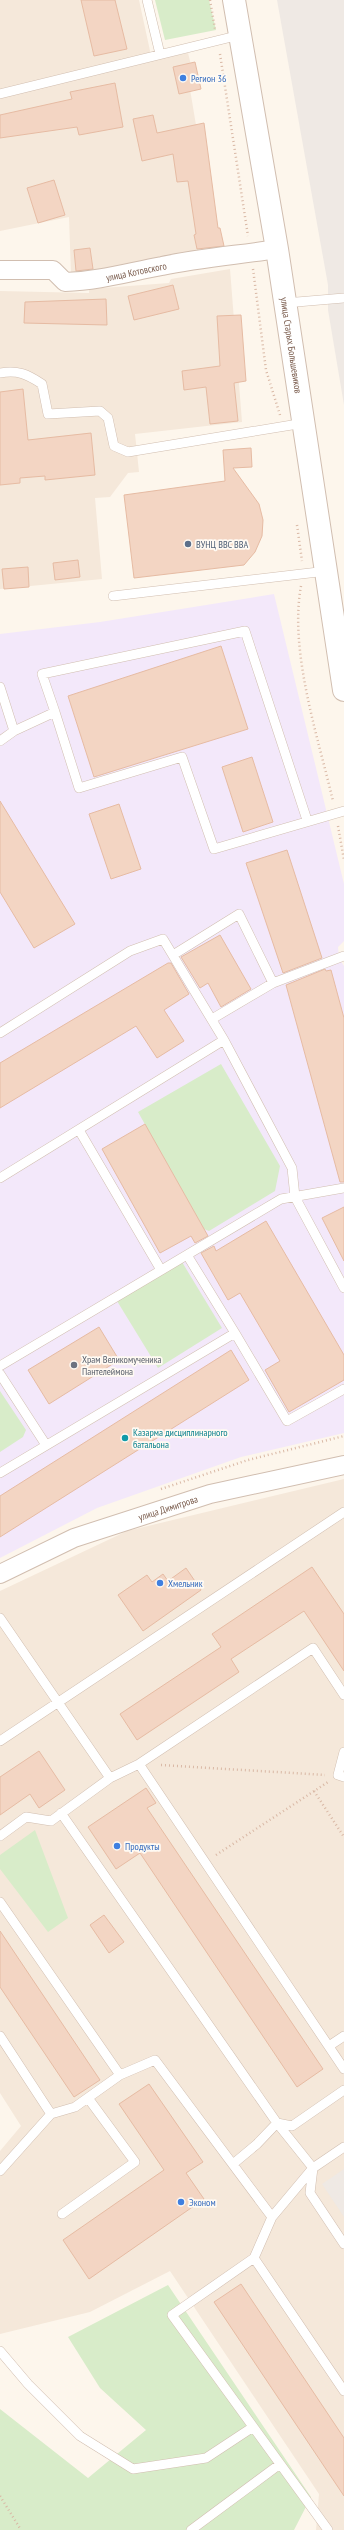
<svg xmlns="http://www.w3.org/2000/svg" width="344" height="2530" font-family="'PT Sans Narrow',sans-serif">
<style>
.residential{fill:#f5e8da}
.industrial{fill:#efe9e4}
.education{fill:#f3e8fa}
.green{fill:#d8ecc9}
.building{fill:#f3d5c3;stroke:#e6bba3}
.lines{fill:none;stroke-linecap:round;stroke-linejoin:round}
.service-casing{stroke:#d1beb0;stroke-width:10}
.minor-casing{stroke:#d1beb0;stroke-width:20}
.tertiary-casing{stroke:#d1beb0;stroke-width:24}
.path{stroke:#d9b8a5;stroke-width:2.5;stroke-dasharray:1 3;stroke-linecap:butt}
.service{stroke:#fff;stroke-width:9}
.minor{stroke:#fff;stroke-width:18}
.tertiary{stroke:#fff;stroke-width:22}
.shop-dot{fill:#3f7fe0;stroke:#fffaf3;stroke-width:1.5}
.service-dot{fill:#5c6f8a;stroke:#fffaf3;stroke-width:1.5}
.worship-dot{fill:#6b7280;stroke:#fffaf3;stroke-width:1.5}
.culture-dot{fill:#0f9aa8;stroke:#fffaf3;stroke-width:1.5}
.labels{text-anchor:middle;stroke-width:3.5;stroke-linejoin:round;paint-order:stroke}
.shop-label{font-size:10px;fill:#366cbe;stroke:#fffaf3;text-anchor:start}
.street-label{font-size:10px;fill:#7a5c4d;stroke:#fffaf3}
.service-label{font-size:10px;fill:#4e5e75;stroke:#fffaf3;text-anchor:start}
.worship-label{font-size:10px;fill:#5b616d;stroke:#fffaf3;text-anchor:start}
.culture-label{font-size:10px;fill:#0d838f;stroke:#fffaf3;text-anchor:start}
</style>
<rect width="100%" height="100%" fill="#fdf6ec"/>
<!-- residential -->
<path class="residential" d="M0,0H139L152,60L188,53L195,81L189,83L217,252L71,274L69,217L0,231Z
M230,269L242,422L135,434L139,472L128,473L110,497L95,498L102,579L0,589V291L89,293V289L169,283L171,279Z
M344,1479V2530H316L319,2494L170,2271L90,2312L0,2334V2151L21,2126L0,2093V1591L127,1531Z"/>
<!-- industrial -->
<path class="industrial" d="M277,0H344V405L328,310V285Z
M344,2169V2217L322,2184Z"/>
<!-- education -->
<path class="education" d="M274,594L344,884V941L338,947L339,958L344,966V1433L241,1457L97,1508L0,1558V634L100,622Z"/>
<!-- green -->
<path class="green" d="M155,0H209L216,30L165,40Z
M221,1064L280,1166L275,1191L209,1231L204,1229L138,1112Z
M182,1262L222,1328L158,1368L117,1301Z
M0,1391L26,1430L23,1437L0,1452Z
M35,1830L68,1918L48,1932L0,1869V1855Z
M168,2285L311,2497L294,2530H0V2409L88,2478L146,2430L100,2388L68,2337Z"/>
<!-- building -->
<path class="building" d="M81,0H115L127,49L94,56Z
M195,62L201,89L179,94L173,67Z
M115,83L123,127L79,135L77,127L0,138V115L72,99L70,92Z
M153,115L157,133L204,123L218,228H220L224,246L197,249L194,235L196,234L188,181L177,182L173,154L142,161L133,119Z
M54,180L65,215L38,223L27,188Z
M90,248L93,269L76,271L74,250Z
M173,285L179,309L134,320L128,296Z
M106,299L107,325L24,323L25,302Z
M241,315L246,381L234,383L238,421L210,424L206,387L184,390L182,371L220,366L217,316Z
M23,389L28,440L91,433L95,475L45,480V476L20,478V483L0,485V392Z
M251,448L252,467L233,468L259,504L263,520L262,536L255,552L244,565L134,578L124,495L225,481L223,450Z
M78,560L80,577L55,580L53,563Z
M28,567L29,587L4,589L2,569Z
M221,646L248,729L94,777L68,696Z
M252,757L273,822L243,832L222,767Z
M0,801L75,924L34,948L0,892Z
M119,804L141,869L111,879L89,814Z
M287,850L322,958L283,973L246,863Z
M220,935L251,989L221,1007L208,983L200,988L181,957Z
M168,963H171L189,994L164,1010L184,1041L157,1058L136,1026L0,1108V1063Z
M325,969L326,971L331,970L344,1018V1182H340L286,985Z
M145,1124L208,1236L195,1243L191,1236L160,1253L102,1149Z
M344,1207V1261L322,1218Z
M266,1221L344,1355V1380L289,1412L265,1370L280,1361L240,1293L228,1300L201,1253L214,1246L216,1251Z
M99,1327L119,1360L49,1404L28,1370Z
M231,1350L249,1380L0,1537V1496Z
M312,1567L344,1614V1671L304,1611L231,1659L239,1672L137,1740L120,1714L221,1647L212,1634Z
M186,1568L201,1590L143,1631L118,1595L147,1575L152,1582L163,1574L168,1581Z
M39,1751L65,1790L39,1808L30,1794L0,1815V1777Z
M146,1788L156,1803L147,1808L323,2069L297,2087L140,1853L116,1869L88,1827Z
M104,1915L124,1942L109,1953L90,1925Z
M0,1931L100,2080L74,2097L0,1987Z
M149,2084L203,2162L186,2173L204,2199L89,2279L63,2240L164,2170L119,2104Z
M241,2284L344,2438V2496L214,2302Z"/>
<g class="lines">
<defs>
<path id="service" d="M147,0L160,54
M0,94L240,35
M285,303L344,298
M0,373C18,370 27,374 42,384L48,414L100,411L108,418L114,446L128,452L304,423
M113,596L327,571
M0,687L14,731
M55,712L42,674L245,631L307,820
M0,741L14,731L55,712L79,788L182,757L214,849L344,811
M173,955L239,914L273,983
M212,1019L273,983L344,956
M0,1033L130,951L163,939L224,1040
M79,1130L161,1270
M0,1178L224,1040L292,1168L295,1197L344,1288
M187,1255L235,1333
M0,1366L281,1199L344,1188
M0,1374L46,1445
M0,1473L235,1333L287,1421L344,1389
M0,1618L110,1778
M344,1695L313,1648L139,1764L344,2069
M0,1741L344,1512
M344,1752L338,1775L344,1777
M61,1813L277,2123L292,2126L344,2090
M0,1836L26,1817L51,1821L110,1778L139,1764
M0,1902L120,2075L155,2060L272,2217L254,2258L344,2391
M0,2036L51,2114L75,2107L120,2075
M329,2046L344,2036
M344,2147L313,2168L310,2193L344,2244
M233,2164L257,2144L277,2123L313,2168L272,2217
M0,2171L51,2114
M62,2214L135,2162L88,2098
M254,2258L172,2315L328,2530
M0,2351L28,2384L80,2436L133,2469L206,2458L253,2427
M191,2530L280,2464"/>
<g id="minor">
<path id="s1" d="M0,270H53L65,282C99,281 129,272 162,266C199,258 238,255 277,249"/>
<path id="s2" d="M0,1574L74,1538L210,1494L344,1465"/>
</g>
<g id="tertiary">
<path id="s3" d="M234,0L277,249L344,690"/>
</g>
</defs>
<!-- service casing -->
<use href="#service" class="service-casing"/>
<!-- minor casing -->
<use href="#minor" class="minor-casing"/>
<!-- tertiary casing -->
<use href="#tertiary" class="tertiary-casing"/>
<!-- path -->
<path class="path" d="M210,0L215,29
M220,54L248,236
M253,269L266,370L280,415
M297,525L302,561
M301,586C289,651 318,737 333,801
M338,826L344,860
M161,1489L248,1460L344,1436
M161,1765L325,1775
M314,1791L344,1837
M216,1855L328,1782
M0,2496L21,2530"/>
<!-- service -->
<use href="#service" class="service"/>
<!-- minor -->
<use href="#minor" class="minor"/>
<!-- tertiary -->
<use href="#tertiary" class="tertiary"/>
</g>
<!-- markers -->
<g class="shop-dot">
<circle cx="183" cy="78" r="4"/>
<circle cx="160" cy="1583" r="4"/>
<circle cx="117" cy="1846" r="4"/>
<circle cx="181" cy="2202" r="4"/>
</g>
<circle class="service-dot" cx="188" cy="544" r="4"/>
<circle class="worship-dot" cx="74" cy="1365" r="4"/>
<circle class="culture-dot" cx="125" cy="1438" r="4"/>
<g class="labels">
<!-- shop labels -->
<g class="shop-label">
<text x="191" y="82">Регион 36</text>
<text x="168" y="1587">Хмельник</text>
<text x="125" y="1850">Продукты</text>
<text x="189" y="2206">Эконом</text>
</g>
<!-- street labels -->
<g class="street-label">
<text dy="4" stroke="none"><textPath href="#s1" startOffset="142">улица Котовского</textPath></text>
<text dy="4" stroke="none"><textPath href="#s3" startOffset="350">улица Старых Большевиков</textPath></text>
<text dy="4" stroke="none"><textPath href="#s2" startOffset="181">улица Димитрова</textPath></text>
</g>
<!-- service labels -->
<g class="service-label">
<text x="196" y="548">ВУНЦ ВВС ВВА</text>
</g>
<!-- worship labels -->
<g class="worship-label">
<text x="82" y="1363">Храм Великомученика<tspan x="82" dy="12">Пантелеймона</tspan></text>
</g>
<!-- culture labels -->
<g class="culture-label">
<text x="133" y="1436">Казарма дисциплинарного<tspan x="133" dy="12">батальона</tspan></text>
</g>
</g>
</svg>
